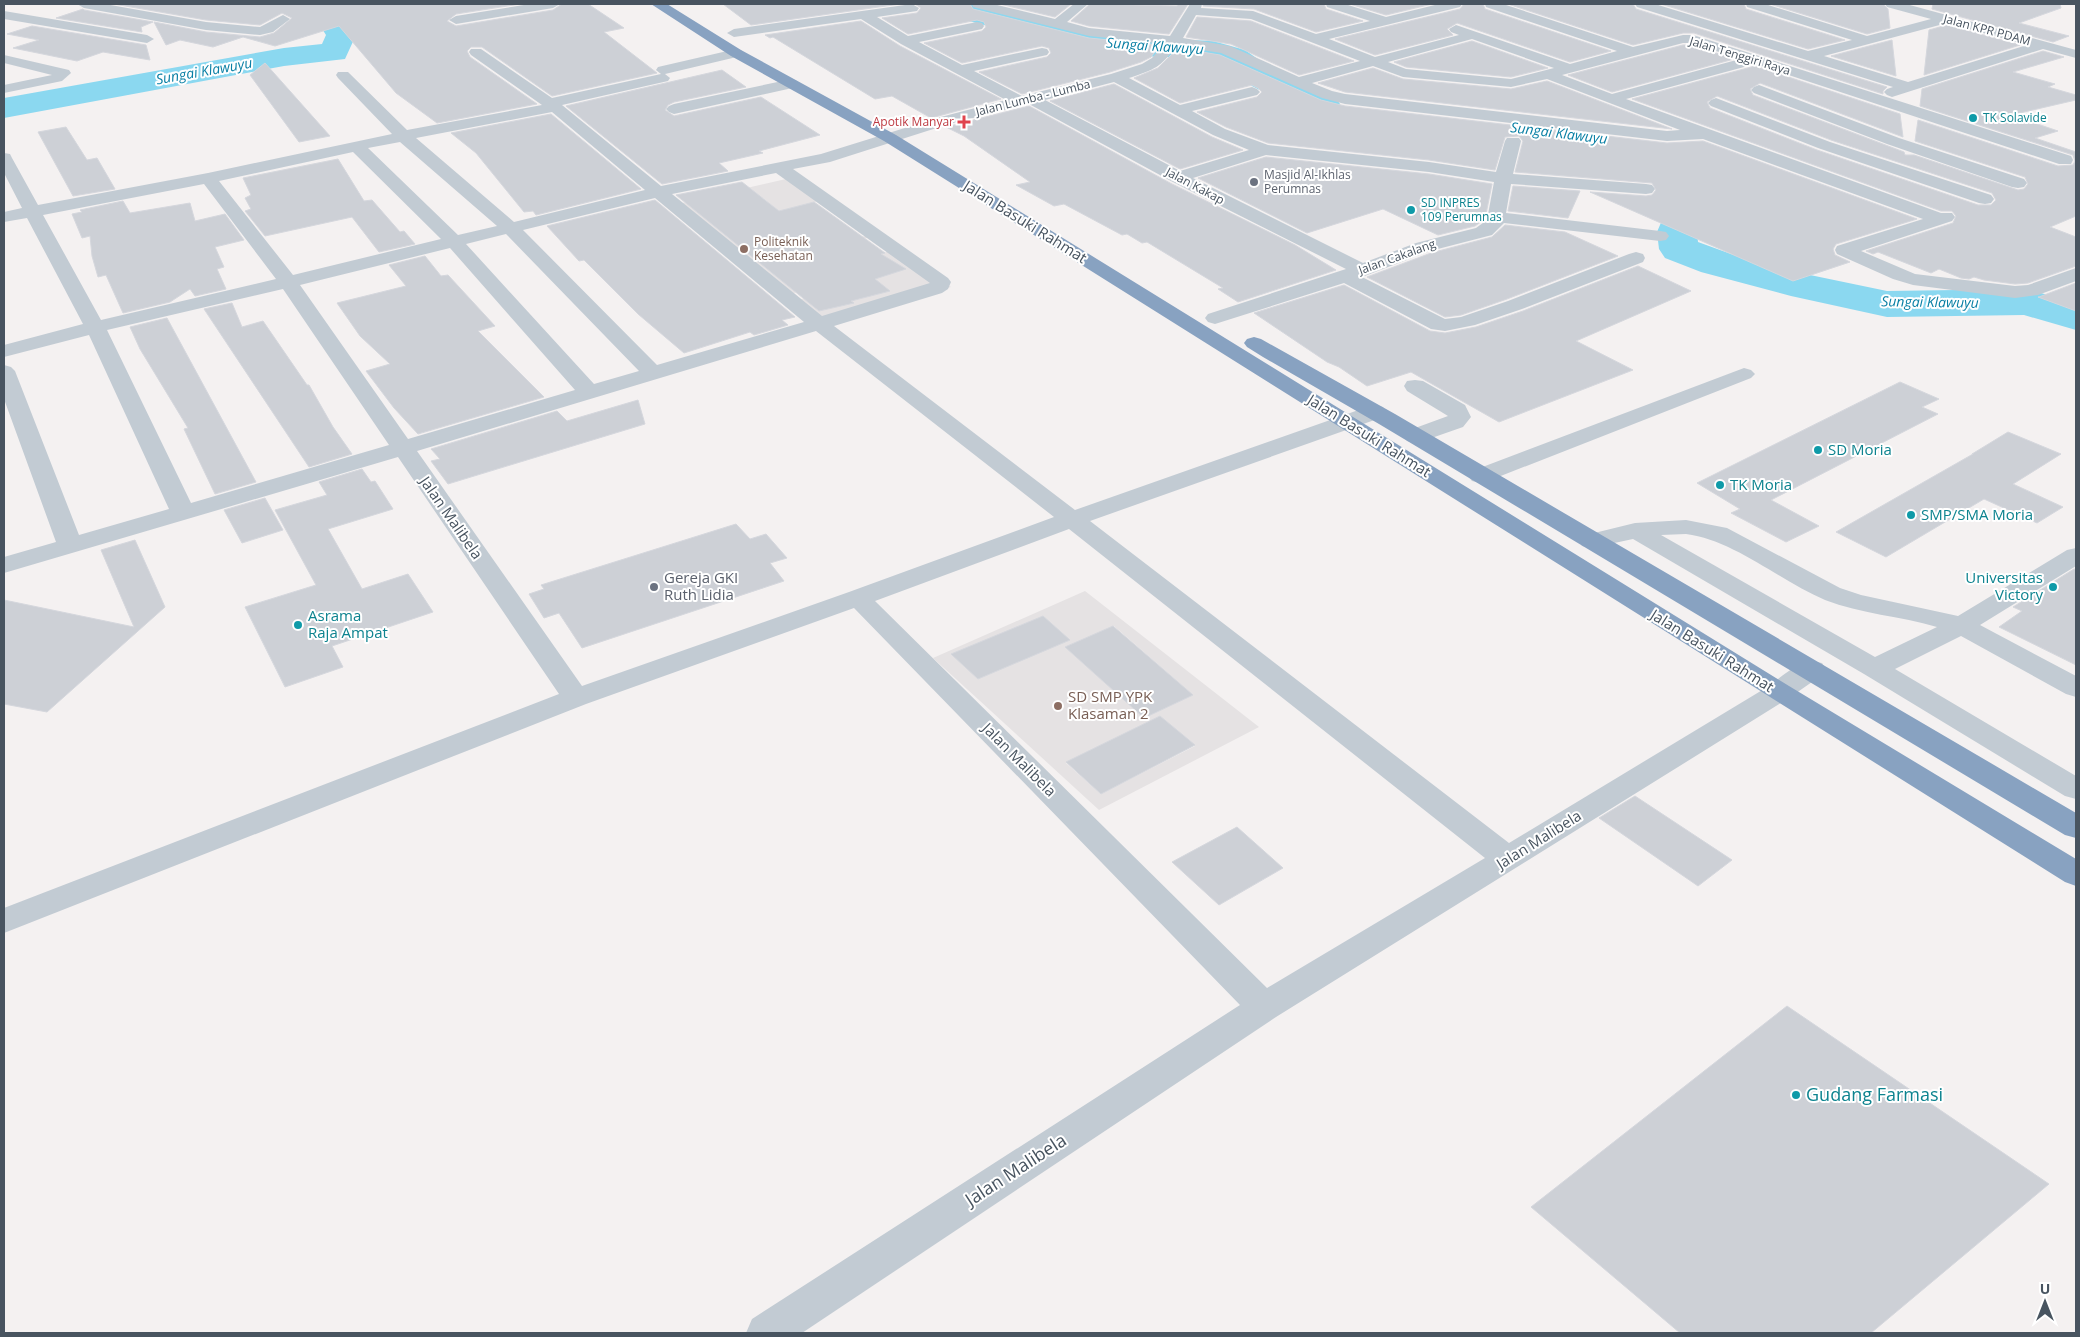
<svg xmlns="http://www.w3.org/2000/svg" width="2080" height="1337" font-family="'Open Sans',sans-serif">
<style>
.education{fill:#e5e2e3;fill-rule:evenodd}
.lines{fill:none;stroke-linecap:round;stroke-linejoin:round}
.river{fill:#8bd8f0;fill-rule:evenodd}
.building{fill:#cdd0d6;stroke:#d5d7dd;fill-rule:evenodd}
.minor{fill:#c2cbd3;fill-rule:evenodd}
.highway{fill:#88a2c1;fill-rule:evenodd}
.culture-dot{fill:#0f9aa8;stroke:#fff;stroke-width:2}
.health-dot{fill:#e0444e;stroke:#fff;stroke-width:2}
.worship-dot{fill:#6b7280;stroke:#fff;stroke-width:2}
.education-dot{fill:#8d6e63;stroke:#fff;stroke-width:2}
.labels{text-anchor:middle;stroke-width:4;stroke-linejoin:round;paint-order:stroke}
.far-street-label{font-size:12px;fill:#485460;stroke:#fff}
.far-culture-label{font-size:12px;fill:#0d838f;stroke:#fff;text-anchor:start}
.far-health-label{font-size:12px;fill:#be3a42;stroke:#fff;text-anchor:end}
.far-worship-label{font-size:12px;fill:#5b616d;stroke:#fff;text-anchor:start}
.far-education-label{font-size:12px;fill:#785e54;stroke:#fff;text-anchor:start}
.far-water-label{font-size:14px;font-style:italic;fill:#087fa4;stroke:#fff}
.street-label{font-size:15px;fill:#485460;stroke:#fff}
.culture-label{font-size:15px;fill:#0d838f;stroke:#fff;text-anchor:start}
.worship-label{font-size:15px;fill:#5b616d;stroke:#fff;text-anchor:start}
.education-label{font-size:15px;fill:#785e54;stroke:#fff;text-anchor:start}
.near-culture-label{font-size:18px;fill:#0d838f;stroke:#fff;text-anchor:start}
.near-street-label{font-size:18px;fill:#485460;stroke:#fff}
</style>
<rect width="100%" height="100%" fill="#f4f1f1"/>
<!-- education -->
<path class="education" d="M799,176L951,287L823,323L682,203ZM763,198L775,208L725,207ZM819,201L865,236L832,244L787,209ZM870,237L890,251L858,260L839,246ZM822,286L829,293L801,299L794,293ZM846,288L889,291L859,299ZM842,292L853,303L819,311L808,300Z
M1085,591L1259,727L1099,810L933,658ZM1114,626L1193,695L1144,718L1065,647ZM1069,640L978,679L952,654ZM1160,716L1195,746L1101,794L1066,763Z"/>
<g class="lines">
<!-- river -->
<path class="river" d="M350,4H386L381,10L351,27L356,35L345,59L284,66L4,118V98L284,48L322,44L326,35L319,24L323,18Z
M921,4H975L1071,29L1142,38L1213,41L1245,50L1276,72L1310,90L1335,97L1340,104L1335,111L1323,114L1313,113L1286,104L1252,86L1223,64L1210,59L1142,56L1070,47L926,10Z
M1689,147C1703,151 1712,157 1720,169L1697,232L1698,242L1731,254L1810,275L1887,291L2027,289L2076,303V330L2024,315L1887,317L1791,296L1701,272L1665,258L1659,249L1657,232L1683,171L1671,158L1676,150Z"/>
</g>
<!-- building -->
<path class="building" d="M114,4H520L456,14L447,21L456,26L553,10L562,4H588L624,28L604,32L657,73L552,96L482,47H471L467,51L470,57L537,104L437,123L396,93L339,26L275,46L243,37L213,47L180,40L166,45L154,22L206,32L260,37L274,33L292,18L282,13L260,25L206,20Z
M723,4H900L751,25Z
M915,4H970L973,9L1089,38L1160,45L1151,57L1141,62L1110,72L1022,94L979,72L1047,57L1051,53L1049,48L1042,46L962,63L924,43L982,31L986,27L984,22L977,20L908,34L882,18L917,13L921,8Z
M1000,4H1071L1055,17Z
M1090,4L1177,6L1178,4H1188L1169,34L1089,26L1071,21Z
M1204,4H1324L1326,9L1363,21L1316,32L1254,9L1203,6Z
M1350,4H1432L1386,15Z
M1464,4H1483L1485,9L1611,51L1570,62L1457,23L1447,29L1453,35L1375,55L1335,39L1460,9Z
M1508,4H1633L1636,9L1887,87L1883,91V94L1694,33H1683L1633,45Z
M1661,4H1744L1746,9L1845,40L1808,49Z
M1770,4H1883L1888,9L1890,28L1867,34Z
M1933,4H2060L2061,8L2019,23L2069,36L2053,42L1932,9Z
M83,9L84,10L153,22L141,27L142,32L56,18Z
M1197,17L1251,21L1354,61L1299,75L1231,44L1186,37Z
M861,21L900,46L1001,99L931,118L892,96L875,99L773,37L770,38L765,35Z
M1947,25L2020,45L1924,75L1929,30Z
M32,26L146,45L150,60L103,52L77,61L13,48L39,40L7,34Z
M1892,40L1896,76L1831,56Z
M1472,41L1548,68L1511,77L1406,67L1394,62Z
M1683,45H1692L1734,59L1612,92L1568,75Z
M1178,48L1220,55L1321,100L1345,106L1667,143L1703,141L1917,219L1836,244L1833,249L1835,255L1850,262L1793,281L1590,192L1646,196L1652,195L1656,190L1652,183L1515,172L1523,141L1519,136L1505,137L1495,170L1429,160L1268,143L1226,127L1197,112L1257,97L1262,92L1258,88L1252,85L1180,103L1134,78L1158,68Z
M2043,51L2064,57L2013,72L2055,84L2048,87L2076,95V100L2011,115L2058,131L2035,138L2076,152V216L2050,227L2076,237V266L2028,283L2015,284L1984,280L1974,277L1969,279L1961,278L1939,269L1931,273L1878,252L1873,254L1866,251L1953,223L1956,216L1952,211H1941L1632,99L1755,66L1900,114L1903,137L1760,83L1750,89L1753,95L1904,152L1905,155H1914L2018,190L2024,189L2028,184L2025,177L1915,141L1918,120L2058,166L2073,165L2075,161L2073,155L1920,106L1922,89ZM1717,96L1831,140L1992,193L1996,200L1991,205H1978L1817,150L1710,108L1707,102Z
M265,63L330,136L299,142L250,75Z
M1373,68L1403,79L1511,89L1547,81L1672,129L1345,92L1318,83Z
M722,70L746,87L674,102L668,105L665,110L674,116L761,97L820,135L759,151L763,153L719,163L728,171L662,184L566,106Z
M1114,84L1212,137L1243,150L1180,169L1050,101Z
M1029,106L1170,183L1295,245L1336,270L1238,302L1218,289L1223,288L1147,242L1142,243L1127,234L1122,235L1064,204L1054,206L1016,185L1030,182L964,136L946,127Z
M551,114L641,189L536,215L533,211L524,212L476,153L451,133Z
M66,127L87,160L97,158L115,189L73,196L38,132Z
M1266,157L1429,174L1492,184L1485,219L1475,226L1438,235L1383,209L1307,233L1198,178Z
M338,159L364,201L372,200L400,232L404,231L415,244L379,252L352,217L265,236L245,211L251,209L245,198L251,195L243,178Z
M742,182L779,211L814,202L885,253L881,254L906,269L875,279L890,291L851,301L854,303L819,311L676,195Z
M1513,186L1580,191L1568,218L1508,211Z
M655,200L795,317L782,320L788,325L754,335L750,332L684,353L638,314L584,260L579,261L547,226Z
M123,201L130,213L190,203L195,221L225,214L244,240L215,247L224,267L217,269L226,289L195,296L190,289L170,302L123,313L106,275L98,277L92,256L90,236L82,238L72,214L82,212L80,210Z
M1505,225L1565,232L1618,256L1507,299L1461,315L1445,317L1367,277L1431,253L1492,237Z
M425,256L441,276L448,275L495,326L478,331L544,397L418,434L394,408L366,371L390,364L360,336L337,303L406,286L389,265Z
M1638,266L1691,291L1576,341L1633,370L1499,422L1411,372L1367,386L1339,367L1327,362L1254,313L1344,285L1430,331L1445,333L1476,327L1523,311Z
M2076,283V311L2038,297H2039Z
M232,303L242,327L263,321L307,385H309L333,427L352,454L309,467L204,309Z
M167,318L256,482L215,494L184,429L188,428L140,349L130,327Z
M1900,382L1939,399L1922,407L1938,414L1771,500L1819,526L1786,542L1731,513L1740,509L1697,483Z
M638,400L645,424L448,484L431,461L440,459L431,449L557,411L567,421Z
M2008,432L2061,454L2013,484L2063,507L2037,523L1984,499L1886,557L1836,532L1973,454H1972Z
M362,469L371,482L375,481L393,509L328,529L362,589L408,574L433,612L332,646L343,667L285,687L245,607L316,585L275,510L327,495L319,482Z
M265,498L283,530L242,543L224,510Z
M736,524L750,539L766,534L787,558L770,563L784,581L582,648L559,613L544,618L529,594L544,589L541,585Z
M135,540L165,607L47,712L4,704V600L134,627L101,550Z
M2074,569L2076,570V665L1999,627L2022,611L2013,607Z
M1043,616L1070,640L978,679L951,654Z
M1113,626L1193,695L1144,718L1065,647Z
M1160,716L1195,745L1101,794L1066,762Z
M1635,796L1732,860L1698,886L1599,818Z
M1237,827L1283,868L1219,905L1172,862Z
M1787,1006L2049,1184L1871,1333H1680L1531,1207Z"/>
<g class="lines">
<!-- minor -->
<path class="minor" d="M77,4H105L206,22L260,27L283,15L290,19L273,32L260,35L206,30L84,8Z
M530,4H560L553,8L456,24L449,20L456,16Z
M912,4L919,8L917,11L877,17L908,36L977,22L982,23L984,26L982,29L919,42L962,65L1042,48L1047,49L1049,52L1047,55L974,71L1022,96L1111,74L1142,64L1152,58L1164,44L1089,36L973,7L972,4H993L1055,19L1074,4H1088L1067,22L1089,28L1170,36L1190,4H1202L1201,8L1253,11L1316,34L1370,21L1327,7L1326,4H1345L1386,17L1439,4H1462L1460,7L1329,39L1375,57L1459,35L1451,32L1449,29L1456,25L1570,64L1617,51L1486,7L1485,4H1503L1633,47L1683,35H1693L2071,156L2073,160L2071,164H2059L1755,64L1626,99L1941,213H1952L1955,217L1952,221L1861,251L1915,274L2015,286L2028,285L2076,268V281L2038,295L2015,298L1913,285L1893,279L1837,254L1835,250L1837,246L1923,219L1703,139L1667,141L1345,104L1322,98L1221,53L1177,46C1159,68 1156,69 1129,78L1180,105L1252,87L1257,89L1260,92L1257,95L1192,111L1225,129L1268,145L1429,162L1496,172L1505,141L1507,138H1519L1521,141L1513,174L1646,184L1652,185L1655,189L1652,193L1646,194L1511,184L1506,213L1660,231L1666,232L1669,236L1666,240L1660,241L1504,223L1492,235L1430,251L1362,277L1445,319L1461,317L1508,301L1629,254L1636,252L1643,254L1645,258L1643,262L1522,309L1475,325L1445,331L1431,329L1344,283L1215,324L1208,322L1205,318L1208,314L1346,269L1171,181L1029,104L949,124L830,162L793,169L948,278L951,282L948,289L942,293L834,326L1075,510L1367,407L1375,405L1383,407L1386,412L1383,417L1090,521L1509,843L1769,686C1785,674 1801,658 1822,663L1826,669L1822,675L1789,698L1276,1017L802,1333H746L752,1319L1240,1005L854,608L586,704L4,933V908L559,694L398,457L4,573V557L56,542L4,399V365L11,367L15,371L79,535L169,509L89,335L4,357V345L83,324L27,218L4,222V212L22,208L4,173V153L10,154L12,158L38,205L208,173L392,134L338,78L336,75L338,72H348L407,130L542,105L471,55L469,52L471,49H481L552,98L661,74L656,70L658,67L736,49L741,50L743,53L741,56L665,74L670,78L668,81L562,105L661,186L821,154L937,118L1006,100L901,44L861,19L734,37L727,33L734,29ZM1196,15L1251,19L1360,61L1299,77L1230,46L1183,38ZM1472,39L1554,68L1511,79L1406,69L1388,62ZM1683,43H1692L1740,59L1612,94L1562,75ZM1373,66L1403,77L1511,87L1547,79L1680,130L1667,131L1345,94L1332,91L1312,83ZM1114,82L1213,135L1249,150L1180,171L1045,100ZM552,112L645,190L514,222L416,138ZM400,142L497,226L458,235L368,148ZM353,152L441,239L293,275L219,181ZM1266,155L1429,172L1494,182L1487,220L1476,228L1416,243L1363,263L1193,178ZM776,173L930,283L822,316L672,194ZM204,184L276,279L101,320L43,215ZM655,198L804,322L657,365L523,230ZM506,234L639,371L594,384L466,244ZM450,248L575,390L408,439L300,285ZM283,289L389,445L191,503L107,330ZM816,331L1054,517L849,592L582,686L417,451ZM1069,529L1485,858L1267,988L875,601Z
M1635,4H1655L1808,51L1852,40L1747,7L1746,4H1765L1867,36L1931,19L1887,7L1885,4H1906L2076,50V58L2043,49L1892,97L1887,95L1884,92L1887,89L1893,87L1637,7ZM1947,23L2027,45L1908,82L1824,56Z
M4,11L147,35L154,39L147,43L4,19Z
M4,55L69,70L71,73L62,81L4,93V85L52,75L4,63Z
M792,79L797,81L800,84L797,87L674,114L669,112L666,109L669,106L674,104Z
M1759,85L1899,138L2024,179L2027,183L2024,187L2018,188L2012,187L1887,144L1754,93L1751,90L1754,87Z
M1716,98L1830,142L1991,195L1994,199L1991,203L1985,204L1979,203L1818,148L1711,106L1708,103L1711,100Z
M1744,368L1751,370L1755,374L1751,378L1488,481L1480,483L1472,481L1468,476L1472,471Z
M1415,380L1423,381L1465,405L1471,417L1463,427L1423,441L1415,443L1407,441L1404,436L1407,431L1448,416L1407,391L1404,386L1407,381Z
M1686,520L1727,528L1840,588L1861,595L1958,616L2067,550L2076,548V566L1980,625L2076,676V697L2066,694L1961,636L1895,669L2076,776V799L2065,796L1864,674L1633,539L1591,548L1582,546L1579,541L1582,536L1635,523ZM1686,534C1734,540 1780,581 1825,600C1861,614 1900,616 1937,627L1875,657L1661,535Z"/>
<!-- highway -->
<path class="highway" d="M651,4H667L741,50L896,135L1789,686L2076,859V886L2065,882L884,141L731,56Z
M1254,337L1261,339L1395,414L2076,813V838L2065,835L1379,424L1263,357L1247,347L1244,343L1247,339Z"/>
</g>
<!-- markers -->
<g class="culture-dot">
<circle cx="1973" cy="118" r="5"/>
<circle cx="1411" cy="210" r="5"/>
<circle cx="1818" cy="450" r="5"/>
<circle cx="1720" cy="485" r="5"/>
<circle cx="1911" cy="515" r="5"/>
<circle cx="2053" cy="587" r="5"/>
<circle cx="298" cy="625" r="5"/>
<circle cx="1796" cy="1095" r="5"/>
</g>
<path class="health-dot" d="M961.5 114.5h5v5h5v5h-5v5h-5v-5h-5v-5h5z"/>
<g class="worship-dot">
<circle cx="1254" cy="182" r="5"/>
<circle cx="654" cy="587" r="5"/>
</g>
<g class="education-dot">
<circle cx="744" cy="249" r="5"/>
<circle cx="1058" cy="706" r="5"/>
</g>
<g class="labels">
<!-- far-street labels -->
<g class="far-street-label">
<text transform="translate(1987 30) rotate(15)" y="4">Jalan KPR PDAM</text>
<text transform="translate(1740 56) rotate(17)" y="4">Jalan Tenggiri Raya</text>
<text transform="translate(1033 98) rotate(-14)" y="4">Jalan Lumba - Lumba</text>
<text transform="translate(1195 186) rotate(28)" y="4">Jalan Kakap</text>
<text transform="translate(1397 257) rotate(-20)" y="4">Jalan Cakalang</text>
</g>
<!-- far-culture labels -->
<g class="far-culture-label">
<text x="1983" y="122">TK Solavide</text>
<text x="1421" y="207">SD INPRES<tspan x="1421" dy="14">109 Perumnas</tspan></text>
</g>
<!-- far-health labels -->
<g class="far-health-label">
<text x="954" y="126">Apotik Manyar</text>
</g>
<!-- far-worship labels -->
<g class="far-worship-label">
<text x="1264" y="179">Masjid Al-Ikhlas<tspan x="1264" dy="14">Perumnas</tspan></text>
</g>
<!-- far-education labels -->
<g class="far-education-label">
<text x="754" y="246">Politeknik<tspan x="754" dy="14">Kesehatan</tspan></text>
</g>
<!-- far-water labels -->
<g class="far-water-label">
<text transform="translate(1155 46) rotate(4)" y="5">Sungai Klawuyu</text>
<text transform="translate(204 71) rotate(-10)" y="5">Sungai Klawuyu</text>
<text transform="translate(1559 133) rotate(7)" y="5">Sungai Klawuyu</text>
<text transform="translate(1930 302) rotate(1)" y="5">Sungai Klawuyu</text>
</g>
<!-- street labels -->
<g class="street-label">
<text transform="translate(1025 222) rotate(32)" y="5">Jalan Basuki Rahmat</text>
<text transform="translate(1369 436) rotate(32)" y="5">Jalan Basuki Rahmat</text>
<text transform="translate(451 518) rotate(55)" y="5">Jalan Malibela</text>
<text transform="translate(1712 651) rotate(32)" y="5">Jalan Basuki Rahmat</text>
<text transform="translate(1019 760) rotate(45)" y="5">Jalan Malibela</text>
<text transform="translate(1539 840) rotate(-32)" y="5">Jalan Malibela</text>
</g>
<!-- culture labels -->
<g class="culture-label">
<text x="1828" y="455">SD Moria</text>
<text x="1730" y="490">TK Moria</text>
<text x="1921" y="520">SMP/SMA Moria</text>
<text x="2043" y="583" text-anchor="end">Universitas<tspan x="2043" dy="17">Victory</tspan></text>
<text x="308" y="621">Asrama<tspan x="308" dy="17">Raja Ampat</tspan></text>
</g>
<!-- worship labels -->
<g class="worship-label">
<text x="664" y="583">Gereja GKI<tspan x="664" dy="17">Ruth Lidia</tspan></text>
</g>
<!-- education labels -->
<g class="education-label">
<text x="1068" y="702">SD SMP YPK<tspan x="1068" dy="17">Klasaman 2</tspan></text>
</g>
<!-- near-culture labels -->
<g class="near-culture-label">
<text x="1806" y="1101">Gudang Farmasi</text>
</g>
<!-- near-street labels -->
<g class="near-street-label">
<text transform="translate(1016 1170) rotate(-33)" y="6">Jalan Malibela</text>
</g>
</g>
<!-- border -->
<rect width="2080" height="1337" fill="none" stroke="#485460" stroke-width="10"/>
<!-- north arrow -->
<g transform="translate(2045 1302)" stroke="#ffffff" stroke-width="4" paint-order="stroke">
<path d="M0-4L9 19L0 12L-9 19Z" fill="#485460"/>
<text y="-8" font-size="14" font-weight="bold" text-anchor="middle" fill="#485460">U</text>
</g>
</svg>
